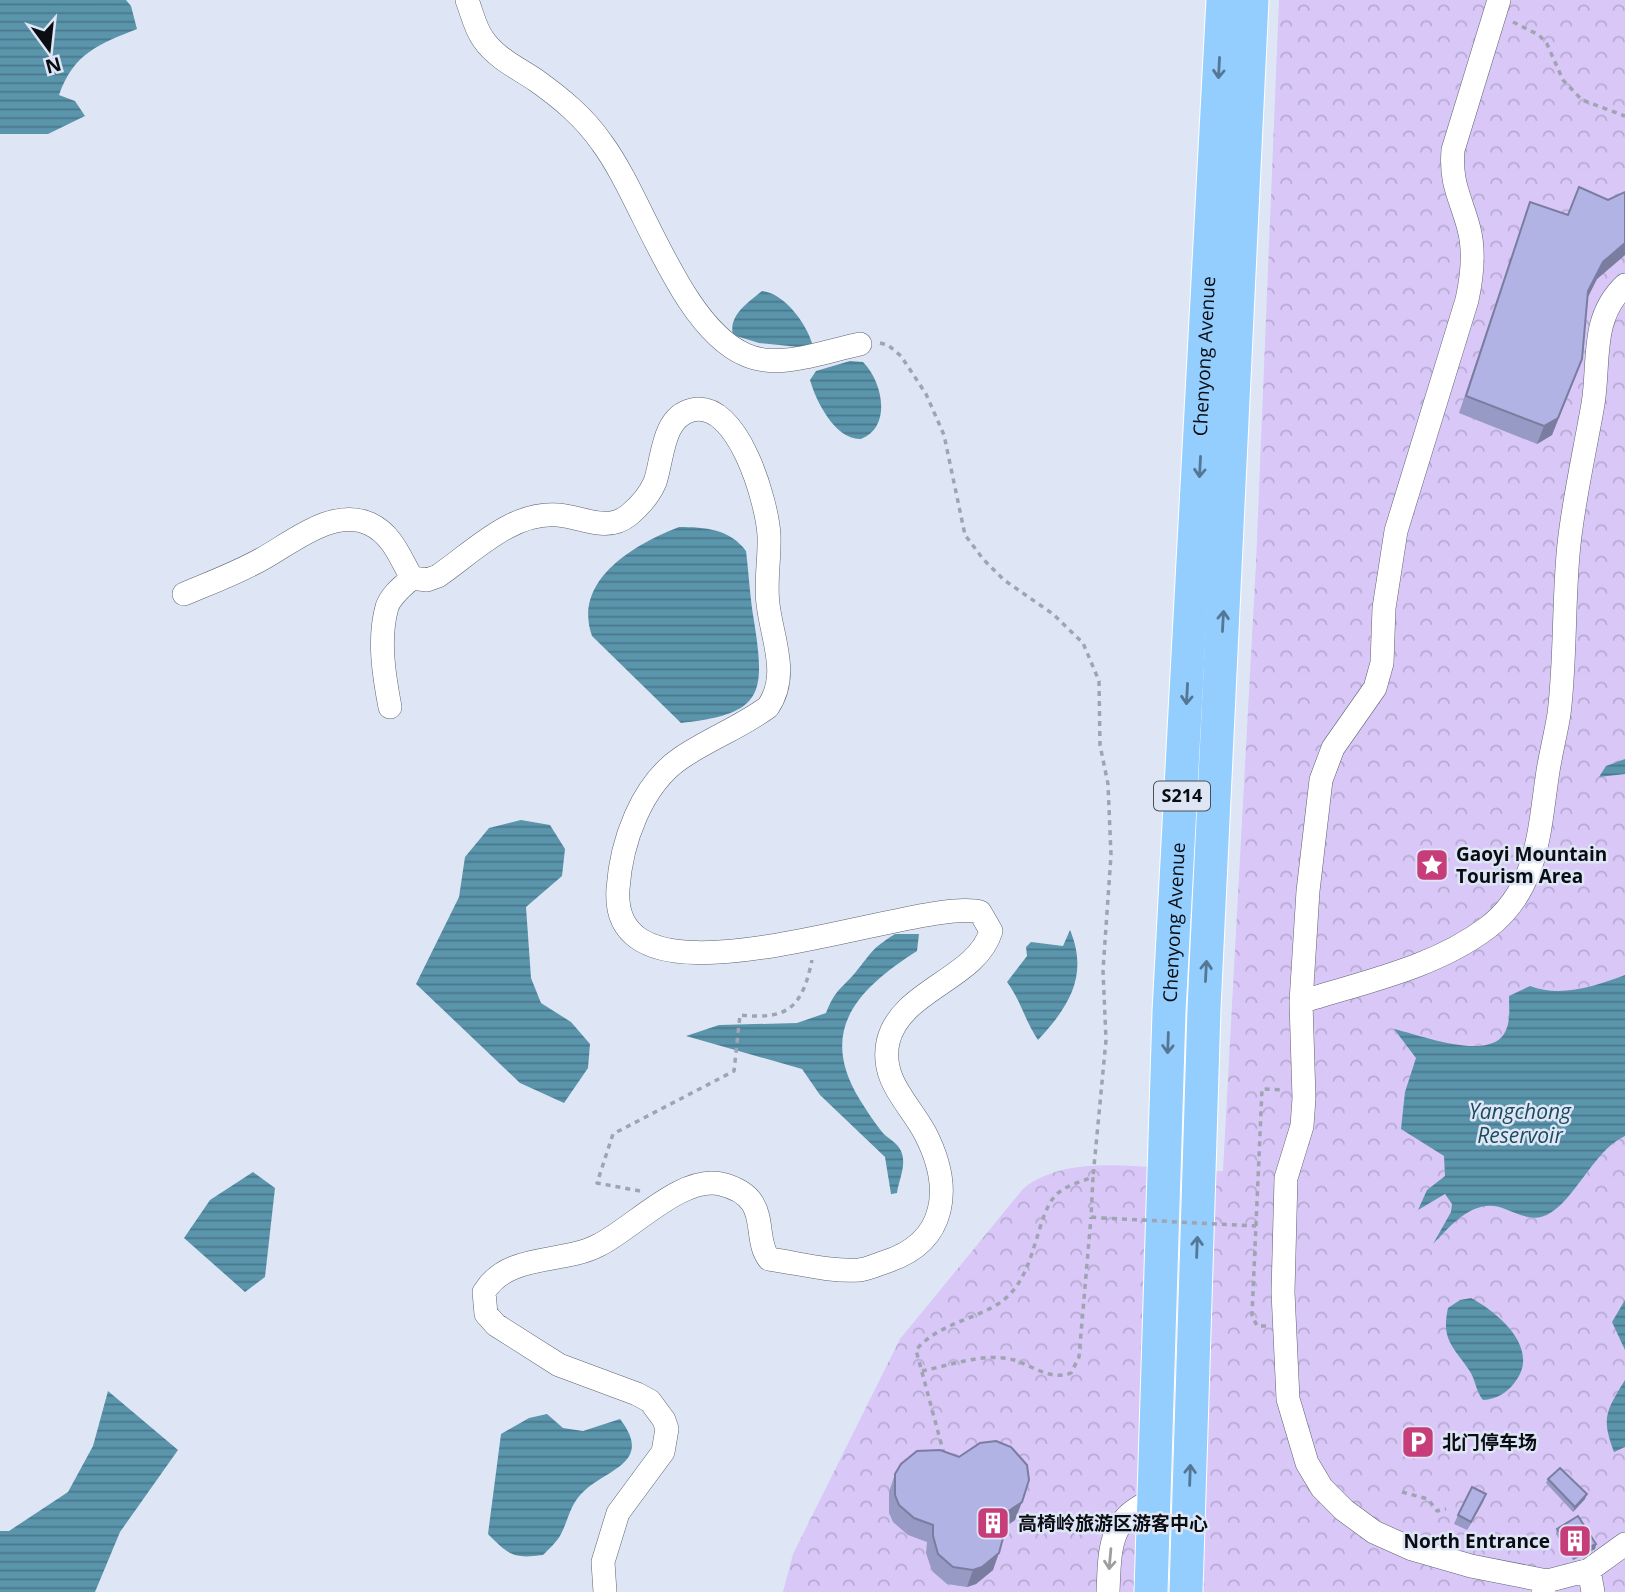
<svg xmlns="http://www.w3.org/2000/svg" width="1625" height="1592" font-family="'Open Sans','Noto Sans SC',sans-serif">
<style>
.park{fill:url(#park-crowns)}
.water{fill:url(#water-rules)}
.lines{fill:none;stroke-linecap:round;stroke-linejoin:round}
.minor-casing{stroke:#5c6471;stroke-width:24}
.highway-casing{stroke:#fff;stroke-width:35}
.path{stroke:#9ea5b1;stroke-width:3.5;stroke-dasharray:5 5;stroke-linecap:butt}
.minor{stroke:#fff;stroke-width:23}
.highway{stroke:#93cefe;stroke-width:33}
.path-bridge{stroke:#9ea5b1;stroke-width:3.5;stroke-dasharray:5 5;stroke-linecap:butt}
.wall{fill:#979ac4}
.shaded-wall{fill:#7b7da0}
.building{fill:#b0b3e4;stroke:#7b7da0;stroke-width:2}
.oneway{stroke:#557794}
.oneway2{stroke:#9d9ea0}
.labels{text-anchor:middle;stroke-width:5;stroke-linejoin:round;paint-order:stroke}
.shield{fill:#dee6f6;stroke:#4a4e56;stroke-width:2}
.shield-label{font-size:18px;font-weight:bold;fill:#0a0d12}
.street-label{font-size:19px;fill:#0a0d12;stroke:#dee6f6}
.poi-label{font-size:19px;font-weight:bold;fill:#0a0d12;stroke:#dee6f6;text-anchor:start}
.water-label{font-size:21px;font-style:italic;fill:#1b4c5d;stroke:#dee6f6}
</style>
<defs>
<pattern id="park-crowns" width="20" height="18" patternUnits="userSpaceOnUse" patternTransform="scale(1.75)"><rect width="20" height="18" fill="#d8c7f7"/><path d="M2 6a3 3 0 1 1 6 0M12 15a3 3 0 1 1 6 0" fill="none" stroke="#b8aad3"/></pattern>
<pattern id="water-rules" width="6" height="5" patternUnits="userSpaceOnUse" patternTransform="scale(1.75)"><rect width="6" height="5" fill="#5b95ac"/><path d="M0 2.5h6" fill="none" stroke="#49788b"/></pattern>
</defs>
<rect width="100%" height="100%" fill="#dee6f6"/>
<!-- park -->
<path class="park" d="M1279,0H1625V1592H783L793,1554L900,1339L1023,1189C1072,1148 1162,1173 1223,1171L1256,563Z"/>
<!-- water -->
<path class="water" d="M0,0H126L131,6L137,29C99,44 74,53 59,95L75,101L85,116L48,134H0Z
M762,291C784,293 806,323 812,343L809,348L759,343L733,335C728,315 749,302 762,291Z
M850,361L863,362C883,382 892,427 861,439C835,440 816,401 810,380L816,371Z
M679,527C705,527 730,529 746,551C749,575 750,598 754,621C766,696 762,714 681,723L592,636C572,580 635,544 679,527Z
M1625,759V774L1599,777L1606,766Z
M521,820L550,825L565,849L562,876L526,907L531,978L541,1003L571,1022L590,1044L588,1068L564,1103L520,1083L416,984L459,897L465,857L489,828Z
M1070,930C1089,975 1069,1007 1038,1040C1025,1021 1021,1001 1007,982L1027,956L1026,947L1031,942L1063,946Z
M895,934H919L917,951C858,989 817,1030 860,1100C867,1111 874,1122 882,1132C887,1138 898,1143 901,1151C907,1165 899,1179 897,1193L891,1194L885,1157L820,1095L802,1069L686,1036L719,1025L797,1023L826,1013C835,990 840,990 855,973C873,951 870,950 895,934Z
M1625,975V1136C1592,1150 1572,1209 1541,1217C1529,1220 1516,1213 1505,1209C1475,1196 1451,1225 1433,1244L1451,1212L1452,1204L1445,1194L1418,1210L1427,1190L1445,1176L1444,1156L1401,1129L1405,1092L1416,1058L1394,1029C1420,1035 1487,1061 1504,1034C1511,1023 1509,1008 1509,996L1530,986C1561,998 1595,986 1625,975Z
M253,1172L275,1188L265,1277L245,1292L184,1238L210,1200Z
M1471,1298C1499,1313 1541,1349 1515,1382C1507,1393 1497,1399 1483,1400C1475,1390 1476,1380 1469,1370C1453,1346 1441,1340 1448,1308L1460,1300Z
M1625,1300V1350L1612,1322Z
M1625,1380V1447L1614,1452C1601,1418 1606,1411 1625,1380Z
M108,1391L178,1450L120,1532L95,1592H0V1531H9L68,1492L93,1446Z
M547,1414L563,1428L583,1431L620,1419C657,1467 598,1469 577,1499C569,1510 567,1523 561,1534C557,1542 549,1549 543,1555C513,1559 509,1555 488,1534L501,1434L529,1418Z"/>
<g class="lines">
<defs>
<path id="minor" d="M467,0C472,13 475,28 483,39C497,59 518,68 537,81C562,99 584,117 602,143C643,198 680,327 746,355C780,370 826,351 860,344
M1499,0L1453,150C1450,184 1461,198 1469,229C1475,252 1472,277 1467,300L1396,531L1384,608L1382,663L1375,688L1333,748L1321,780L1308,891L1301,1002L1304,1098L1302,1126L1286,1178L1283,1292L1288,1399L1307,1463L1322,1488L1344,1510L1374,1532L1412,1549L1471,1566L1547,1581
M184,594C210,583 237,573 262,559C293,542 333,507 370,524C393,535 400,558 412,578L427,580L438,576C473,552 512,511 558,515C583,517 607,533 629,515C641,505 649,496 655,482C663,459 662,417 692,410C738,399 767,502 769,535C770,558 765,582 768,604C772,639 790,675 768,707C741,727 709,739 681,758C641,785 621,843 618,889C608,1027 919,895 980,912L991,931C977,979 900,990 888,1042C880,1080 909,1103 925,1133C953,1187 948,1242 885,1262C876,1265 868,1269 859,1270C830,1272 798,1263 769,1259C751,1236 774,1197 721,1184C682,1175 633,1228 599,1245C561,1265 509,1252 484,1292L486,1314L496,1325L559,1365L637,1394L650,1401L664,1420L667,1429L663,1452L618,1513L603,1562L605,1592
M390,707C384,676 378,639 387,607C391,595 403,586 412,578
M1301,1002C1363,982 1434,968 1487,928C1539,889 1539,829 1548,771C1551,752 1556,733 1559,714C1566,657 1563,601 1569,544C1574,498 1585,450 1593,404C1600,361 1590,318 1625,285
M1589,1570L1593,1592
M1108,1592C1110,1548 1108,1517 1156,1499
M1543,1592L1547,1581L1589,1570L1625,1544"/>
<g id="highway">
<path id="s1" d="M1151,1592L1169,1012L1223,0"/>
<path d="M1186,1592L1204,1009L1252,0"/>
</g>
</defs>
<!-- minor casing -->
<use href="#minor" class="minor-casing"/>
<!-- highway casing -->
<use href="#highway" class="highway-casing"/>
<!-- path -->
<path class="path" d="M1513,22L1539,35L1547,44L1563,80L1582,100L1625,116
M880,343L888,345L901,356L926,394L944,435L965,535L983,559L1004,580L1053,614L1083,643L1099,681L1100,745L1108,784L1111,855L1103,970L1106,1040L1093,1177
M640,1191L597,1183L613,1134L734,1071L740,1015C788,1020 802,1008 812,960
M1266,1326H1257L1252,1315L1262,1089L1284,1090
M922,1371C951,1365 985,1352 1014,1360C1033,1366 1051,1381 1071,1373L1079,1357L1091,1217
M944,1454L916,1350C942,1319 988,1319 1011,1293C1036,1266 1037,1216 1055,1196C1064,1186 1080,1182 1093,1177L1091,1217L1102,1218
M1402,1492L1428,1499L1437,1511L1446,1509"/>
<!-- minor -->
<use href="#minor" class="minor"/>
<!-- highway -->
<use href="#highway" class="highway"/>
<!-- path-bridge -->
<path class="path-bridge" d="M1102,1218L1256,1226"/>
</g>
<!-- wall -->
<path class="wall" d="M1625,192V255L1597,279L1587,298L1582,359L1552,435L1537,444L1459,413L1524,219L1568,215L1608,200Z
M895,1474L1015,1520L1002,1529L993,1570L976,1584L967,1587L947,1584L932,1571L926,1553L927,1542L908,1535L893,1522L889,1513V1492Z
M1548,1479L1585,1499L1573,1512L1546,1483Z
M1483,1502L1467,1530L1454,1524L1458,1515Z
M1557,1529L1596,1544L1595,1549L1573,1560L1556,1534Z"/>
<!-- shaded-wall -->
<path class="shaded-wall" d="M1625,243V255L1597,279L1582,309L1588,291L1603,262Z
M1582,359L1552,435L1537,444L1544,426Z
M1486,1494L1483,1502L1467,1530L1471,1522Z
M1587,1494L1585,1499L1573,1512L1575,1507Z
M1022,1502L1015,1520L994,1534L1000,1517Z
M1596,1544L1595,1549L1573,1560L1574,1555Z
M999,1553L993,1570L976,1584L967,1587L973,1570Z"/>
<!-- building -->
<path class="building" d="M1579,187L1608,200L1625,192V243L1603,262L1588,291L1582,359L1558,418L1544,426L1466,396L1530,202L1568,215Z
M996,1441L1011,1447L1027,1465L1029,1480L1022,1502L1000,1517L1003,1538L999,1553L982,1567L973,1570L953,1567L938,1554L933,1536V1525L914,1518L899,1505L895,1495V1474L901,1464L917,1451L940,1450L959,1457L980,1443Z
M1560,1468L1587,1494L1575,1507L1548,1479Z
M1472,1487L1486,1494L1471,1522L1458,1515Z
M1578,1516L1596,1544L1574,1555L1557,1529Z"/>
<!-- one-way arrows -->
<defs><path id="oneway-shaft" d="M-6 0H5M1.5-3L5.5 0L1.5 3" fill="none" stroke-width="1.6" stroke-linecap="round" stroke-linejoin="round" transform="scale(1.75)"/></defs>
<g class="oneway">
<use href="#oneway-shaft" transform="translate(1219 68) rotate(93)"/>
<use href="#oneway-shaft" transform="translate(1200 467) rotate(93)"/>
<use href="#oneway-shaft" transform="translate(1223 621) rotate(-87)"/>
<use href="#oneway-shaft" transform="translate(1187 694) rotate(93)"/>
<use href="#oneway-shaft" transform="translate(1206 971) rotate(-87)"/>
<use href="#oneway-shaft" transform="translate(1168 1043) rotate(92)"/>
<use href="#oneway-shaft" transform="translate(1197 1247) rotate(-88)"/>
<use href="#oneway-shaft" transform="translate(1190 1475) rotate(-88)"/>
</g>
<use class="oneway2" href="#oneway-shaft" transform="translate(1110 1559) rotate(95)"/>
<!-- icons -->
<defs>
<symbol id="sight-square" viewBox="-11 -11 22 22"><rect x="-9" y="-9" width="18" height="18" rx="4" fill="#c63d79" stroke="#dee6f6"/><path d="M0-6L1.8-2.2L6-1.7L2.9 1.2L3.7 5.4L0 3.3L-3.7 5.4L-2.9 1.2L-6-1.7L-1.8-2.2Z" fill="#fff"/></symbol>
<symbol id="parking-square" viewBox="-11 -11 22 22"><rect x="-9" y="-9" width="18" height="18" rx="4" fill="#c63d79" stroke="#dee6f6"/><path d="M-3.5-5.5H1a3.5 3.5 0 0 1 0 7H-1V5.5H-3.5ZM-1-3.4V-.6H.8a1.4 1.4 0 0 0 0-2.8Z" fill="#fff"/></symbol>
<symbol id="building-square" viewBox="-11 -11 22 22"><rect x="-9" y="-9" width="18" height="18" rx="4" fill="#c63d79" stroke="#dee6f6"/><path d="M-4-6H4V6H1V3H-1V6H-4ZM-2.5-4.3h1.7v1.8h-1.7ZM.8-4.3h1.7v1.8H.8ZM-2.5-1h1.7V.8h-1.7ZM.8-1h1.7V.8H.8Z" fill="#fff"/></symbol>
</defs>
<g fill-rule="evenodd">
<use href="#sight-square" x="1413" y="846" width="38" height="38"/>
<use href="#parking-square" x="1399" y="1423" width="38" height="38"/>
<use href="#building-square" x="974" y="1504" width="38" height="38"/>
<use href="#building-square" x="1556" y="1522" width="38" height="38"/>
</g>
<g class="labels">
<!-- shield labels -->
<rect class="shield" x="1154" y="781.5" width="56" height="29" rx="5"/>
<g class="shield-label">
<text x="1182" y="802">S214</text>
</g>
<!-- street labels -->
<g class="street-label">
<text dy="7" stroke="none"><textPath href="#s1" startOffset="1237">Chenyong Avenue</textPath></text>
<text dy="7" stroke="none"><textPath href="#s1" startOffset="670">Chenyong Avenue</textPath></text>
</g>
<!-- poi labels -->
<g class="poi-label">
<text x="1456" y="861">Gaoyi Mountain<tspan x="1456" dy="22">Tourism Area</tspan></text>
<text x="1442" y="1449">北门停车场</text>
<text x="1018" y="1530">高椅岭旅游区游客中心</text>
<text x="1550" y="1548" text-anchor="end">North Entrance</text>
</g>
<!-- water labels -->
<g class="water-label">
<text x="1520" y="1119">Yangchong<tspan x="1520" dy="24">Reservoir</tspan></text>
</g>
</g>
<!-- north arrow -->
<g transform="translate(49 49) rotate(165)" stroke="#dee6f6" stroke-width="5" paint-order="stroke">
<path d="M0-5L12 26L0 18L-12 26Z" fill="#0a0d12"/>
<text y="-10" font-size="19" font-weight="bold" text-anchor="middle" fill="#0a0d12">N</text>
</g>
</svg>
